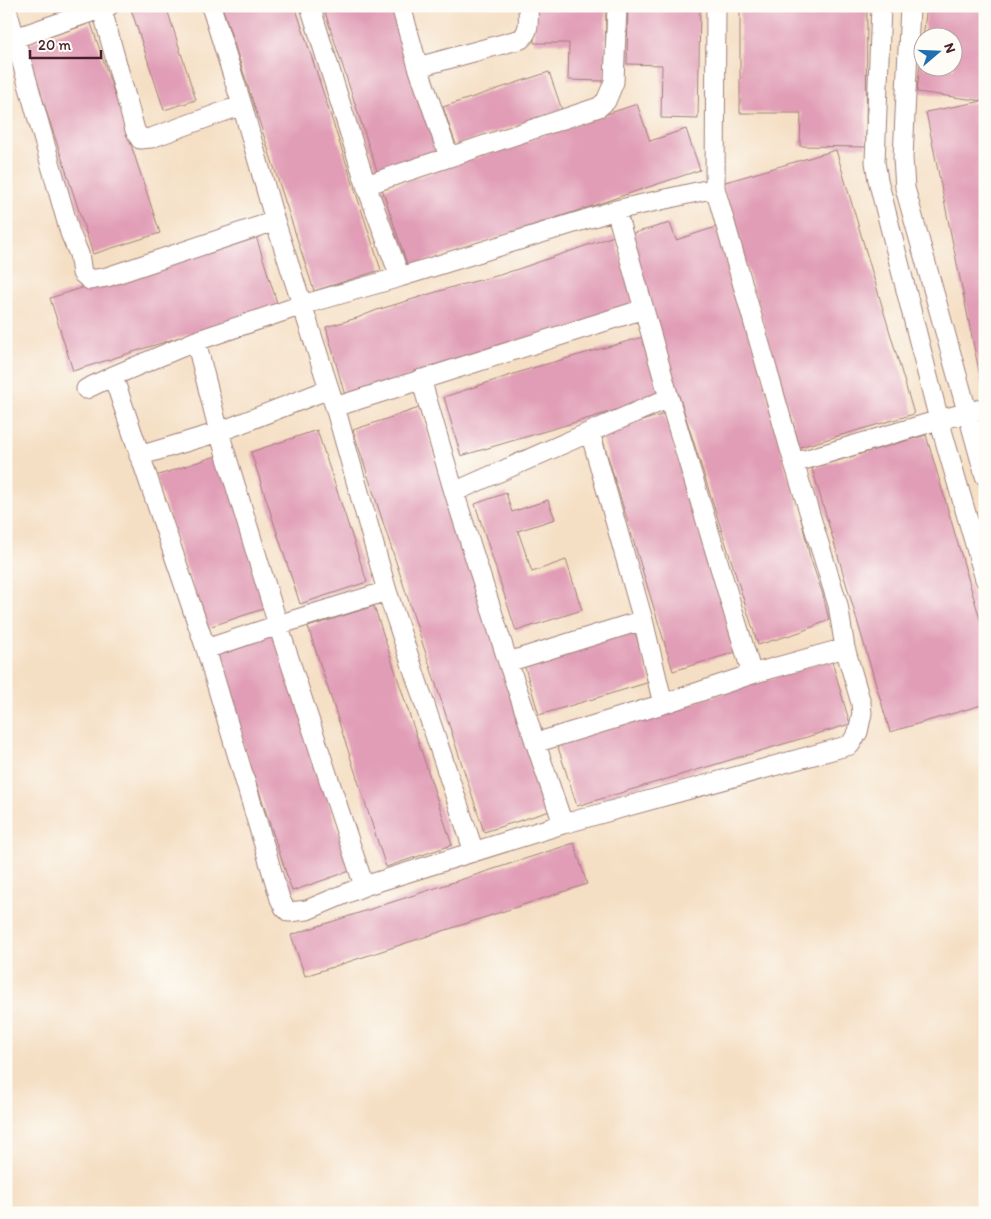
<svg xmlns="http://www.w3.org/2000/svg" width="991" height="1219" font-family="Itim,sans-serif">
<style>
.building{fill:#e19db6}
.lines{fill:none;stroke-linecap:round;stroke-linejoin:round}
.street-casing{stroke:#a07f78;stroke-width:21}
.street{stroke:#fff;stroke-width:19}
</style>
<rect width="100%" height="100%" fill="#fdfcf7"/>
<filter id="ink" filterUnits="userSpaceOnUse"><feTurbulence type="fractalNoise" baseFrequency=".02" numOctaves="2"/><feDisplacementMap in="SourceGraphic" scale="10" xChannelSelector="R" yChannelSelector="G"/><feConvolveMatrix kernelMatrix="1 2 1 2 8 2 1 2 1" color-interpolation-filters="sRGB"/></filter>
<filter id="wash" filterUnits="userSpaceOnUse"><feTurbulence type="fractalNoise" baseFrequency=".0096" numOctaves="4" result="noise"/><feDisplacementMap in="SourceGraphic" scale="20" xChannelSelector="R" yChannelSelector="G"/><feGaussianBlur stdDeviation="1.12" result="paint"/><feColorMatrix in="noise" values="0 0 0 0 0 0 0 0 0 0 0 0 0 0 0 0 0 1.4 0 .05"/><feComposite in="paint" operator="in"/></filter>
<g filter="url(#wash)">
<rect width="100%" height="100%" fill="#f5dfc4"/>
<g id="blocks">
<!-- building -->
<path class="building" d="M130,6H166L196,100L164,110Z
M222,6H295L381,270L314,291Z
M323,6H397L446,158L380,180Z
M534,6H606L605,81L568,80L569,43H534Z
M628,6H700L698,119L661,118L662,65L627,64Z
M740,6H867L866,147L800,146L801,113H740Z
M927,6H985V85L983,101L917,92L922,44H924V68H954V38H923Z
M91,23L160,233L93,254L25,45Z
M549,72L562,110L456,145L443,107Z
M983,101L985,111V385L982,386L926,112Z
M637,104L650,141L686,129L700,170L408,267L382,189Z
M836,150L914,414L800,447L722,183Z
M670,223L676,240L716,227L760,366L782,453L787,473L796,497L810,557L823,595L829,620L800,632L758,645L640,273L630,234Z
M255,233L278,306L73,371L50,298Z
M614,236L636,309L345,396L326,327L357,318L377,310L456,286L500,275L527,266Z
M643,337L664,396L461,456L444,397L529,369Z
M419,408L550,811L484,832L353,430Z
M664,414L736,652L673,671L601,434Z
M317,430L367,582L300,604L251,452Z
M926,435L985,636V704L890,732L812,468Z
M222,454L272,606L206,628L156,476Z
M506,493L512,512L548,500L555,519L518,531L532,572L566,560L582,610L516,631L475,504Z
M374,606L452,845L386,867L308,627Z
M634,628L650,682L539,715L524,664Z
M276,631L350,871L292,891L213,651Z
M831,658L850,724L577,806L557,744L760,682Z
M574,843L587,884L305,976L291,935Z"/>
</g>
</g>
<g filter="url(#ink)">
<use href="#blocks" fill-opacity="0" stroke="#a07f78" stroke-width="1"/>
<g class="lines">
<defs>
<path id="street" d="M6,6L15,38L109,6
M101,6L135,130L140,139L151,138L242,105
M211,6L242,105L275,221L335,407L387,591L474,852
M310,6L366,185L400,277
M401,6L418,67L449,157
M881,6L875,162L878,180L939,420L985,579
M910,6L903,158L905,188L985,476
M15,38L70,233L79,254L82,273L90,280L107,277L275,221
M418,67L521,39C531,30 528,18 528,6
M366,185L599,107L606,101L614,82L617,6
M616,210L669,398L752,674
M196,341L219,432L278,625L364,886
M113,376L206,649L280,899L284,907L289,912L307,910L364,886L563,824L850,745L858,732L862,713L861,703L845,648L838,605L794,463L715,188L716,6
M421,379L454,492L508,662L563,824
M86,389L113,376L196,341L302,305L400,277L616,210L715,188
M335,407L644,309
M590,432L643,620L663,704
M139,456L219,432L329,389
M794,463L939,420L985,408
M454,492L590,432L669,398
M206,649L278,625L387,591
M508,662L643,620
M535,743L663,704L752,674L845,648"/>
</defs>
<!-- street casing -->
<use href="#street" class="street-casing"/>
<!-- street -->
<use href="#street" class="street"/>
</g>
</g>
<!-- margin -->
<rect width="991" height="1219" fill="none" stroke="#fdfcf7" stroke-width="25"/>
<!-- north arrow -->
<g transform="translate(938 52) rotate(71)"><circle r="24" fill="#fdfcf7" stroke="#b5a4a5"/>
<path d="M0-4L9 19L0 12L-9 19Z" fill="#1f6fb2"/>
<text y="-8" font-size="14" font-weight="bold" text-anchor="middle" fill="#4a1f2b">N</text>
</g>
<!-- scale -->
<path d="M30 50v8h71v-8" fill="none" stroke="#4a1f2b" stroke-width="2.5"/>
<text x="38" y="50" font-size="15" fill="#4a1f2b" stroke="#fdfcf7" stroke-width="4" paint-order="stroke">20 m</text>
</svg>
